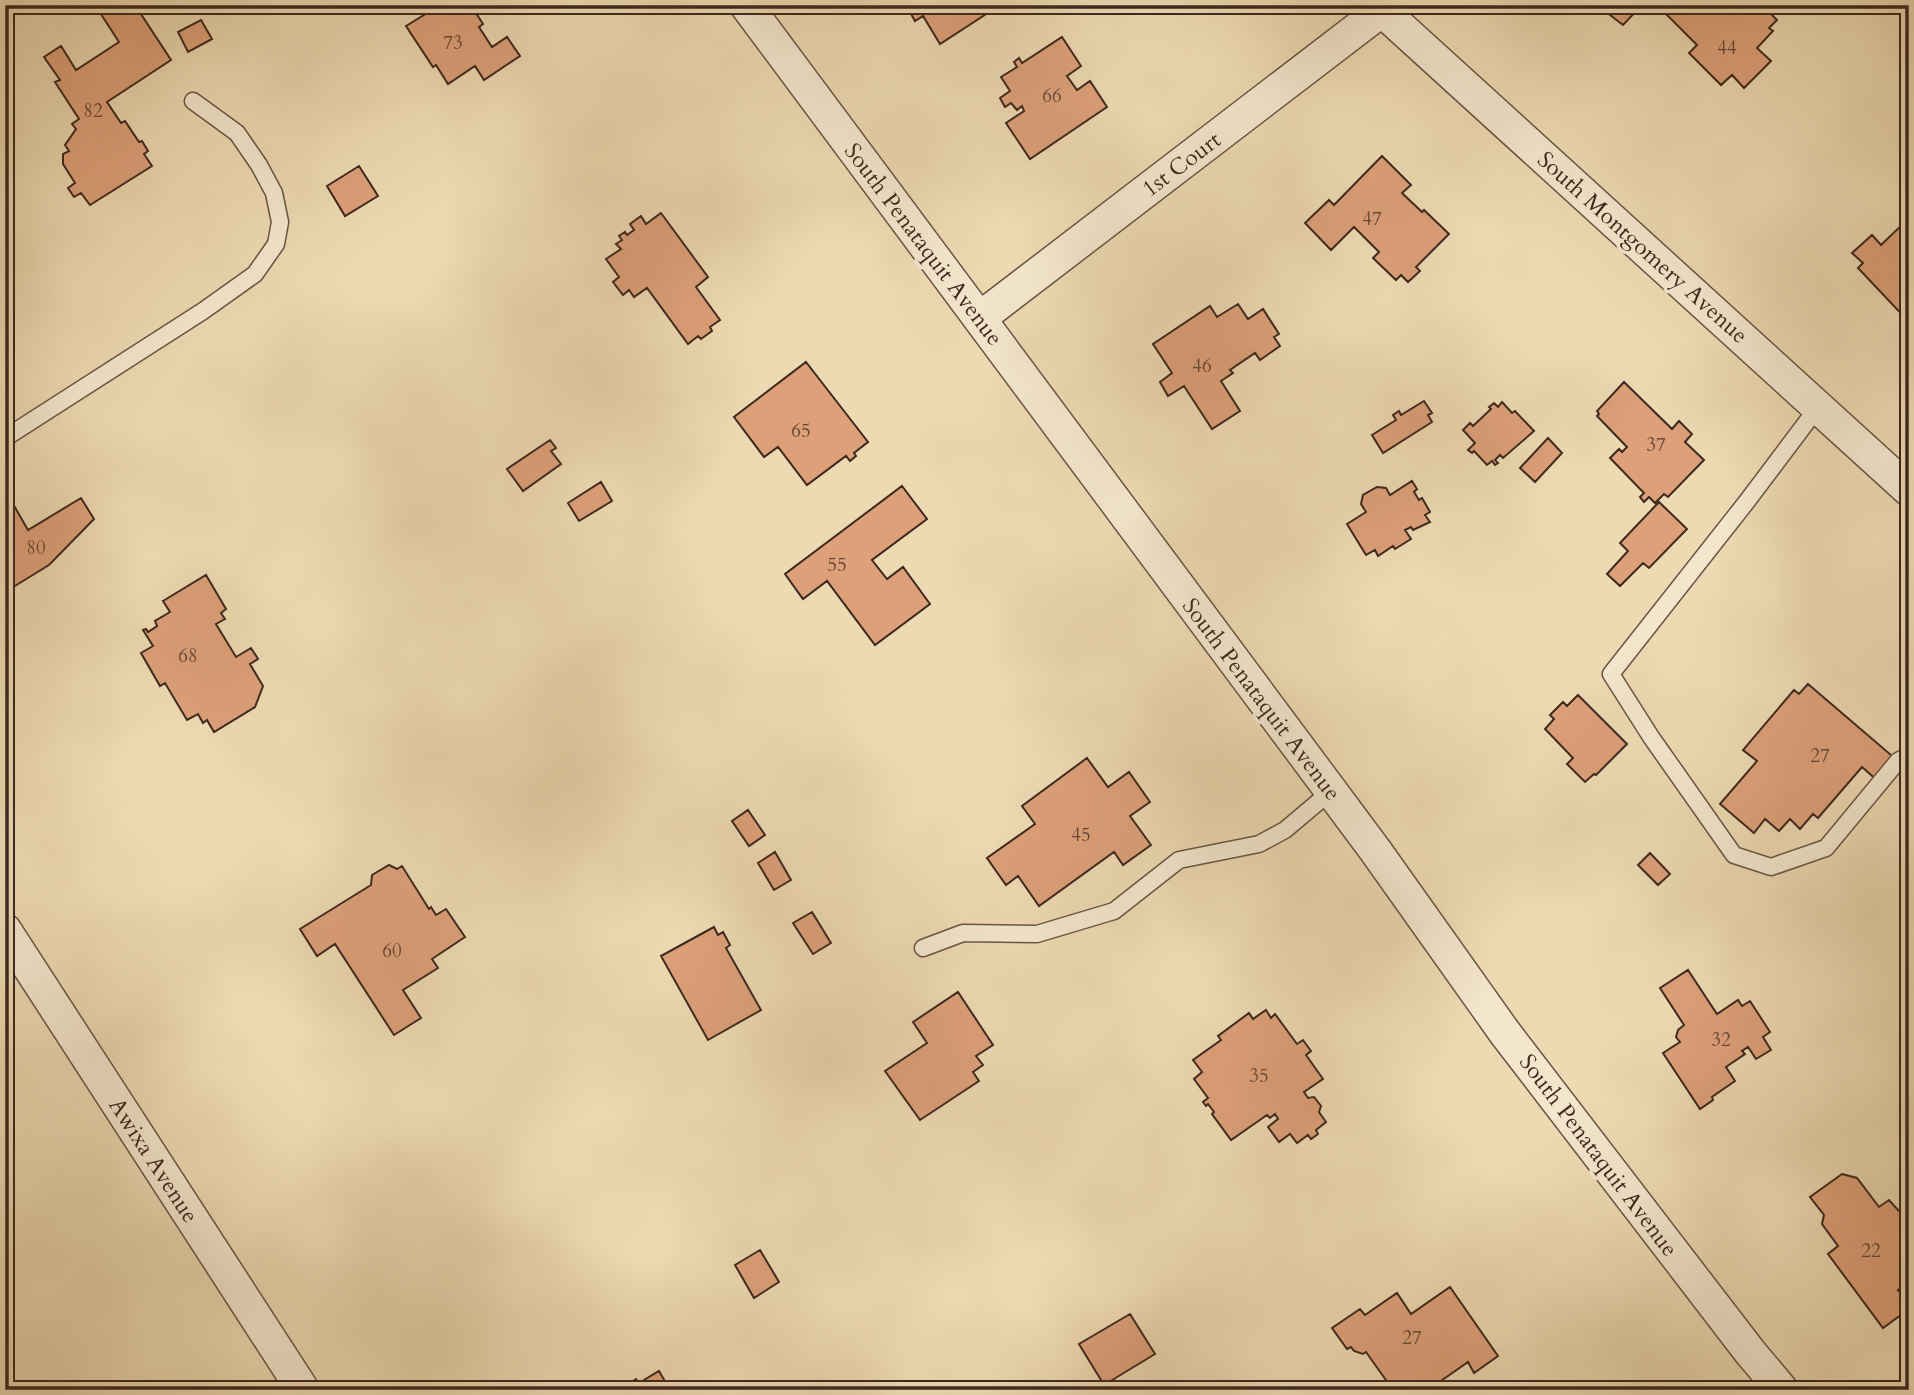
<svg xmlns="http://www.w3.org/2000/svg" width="1914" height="1395" font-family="Cardo,serif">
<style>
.building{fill:#dda079;stroke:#3d291e;stroke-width:2}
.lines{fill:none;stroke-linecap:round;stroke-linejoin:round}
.lane-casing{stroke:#695543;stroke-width:19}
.street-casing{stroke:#695543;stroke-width:35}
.lane{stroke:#f3e6cd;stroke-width:16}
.street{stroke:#f3e6cd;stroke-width:32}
.labels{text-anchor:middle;stroke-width:7;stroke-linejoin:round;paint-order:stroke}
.number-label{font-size:19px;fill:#654735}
.street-label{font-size:23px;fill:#3d291e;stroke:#f3e6cd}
</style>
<rect width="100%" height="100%" fill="#edd9b2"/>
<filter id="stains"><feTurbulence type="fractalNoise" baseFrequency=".00286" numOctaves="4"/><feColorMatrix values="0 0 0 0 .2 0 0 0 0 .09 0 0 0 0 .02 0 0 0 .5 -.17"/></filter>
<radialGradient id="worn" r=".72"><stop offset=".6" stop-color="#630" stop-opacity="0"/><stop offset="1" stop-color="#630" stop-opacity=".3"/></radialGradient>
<!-- building -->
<path class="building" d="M95,5H135L171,60L107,102L121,123L125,121L139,142L142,141L148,151L144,154L152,166L90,205L81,193L74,197L68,188L75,183L63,164V154L69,151L65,145L76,129L72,124L79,119L55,82L60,80L44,57L61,46L76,70L119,42Z
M429,5H461L465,12L472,7L483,24L479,27L492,47L507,37L520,56L484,80L475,66L448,84L436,65L433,67L406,26L432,10Z
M920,5H1000L940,44L923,16L915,21L910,12Z
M1597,5H1642L1623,25Z
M1669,5H1762L1777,20L1769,28L1773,31L1757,48L1771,61L1744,88L1732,75L1721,85L1689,53L1697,45L1663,11Z
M201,20L212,39L188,52L178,32Z
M1062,37L1081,66L1067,76L1077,90L1090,81L1107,107L1030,159L1006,123L1024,111L1022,106L1017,110L1011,103L1005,107L1000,98L1010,91L1001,77L1017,67L1014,62L1019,58L1022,63Z
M1382,156L1411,185L1402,193L1422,212L1424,210L1449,234L1416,267L1420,271L1408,282L1401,275L1396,280L1373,258L1379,252L1354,227L1331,250L1305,223L1329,200L1334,205Z
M359,166L378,196L345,216L327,186Z
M661,213L708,277L696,287L720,320L710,327L712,331L701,339L698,336L688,344L647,288L634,297L629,290L623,295L613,282L619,277L606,259L621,249L616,244L622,240L619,236L625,232L627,235L634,230L630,224L641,216L646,224Z
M1909,218V322L1858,268L1863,263L1852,253L1872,235L1881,245Z
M1238,304L1248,319L1263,309L1279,334L1274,337L1280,346L1260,360L1255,353L1230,370L1233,373L1221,381L1240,411L1212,429L1184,386L1168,396L1160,382L1172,373L1153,344L1210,306L1217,317Z
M806,362L868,442L854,453L856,456L850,461L846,456L807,485L778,447L764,457L734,417Z
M1624,382L1672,429L1679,421L1692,434L1685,442L1704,460L1668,497L1664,494L1655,503L1649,497L1644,502L1640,497L1644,493L1610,458L1619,449L1622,452L1627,447L1597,416L1599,414L1597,411Z
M1424,401L1432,413L1428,415L1432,422L1383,453L1372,435L1396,420L1393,415L1399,411L1401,415Z
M1502,402L1512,413L1515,411L1534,431L1503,458L1500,455L1495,460L1498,463L1495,465L1492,461L1487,465L1474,451L1472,453L1468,450L1475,443L1463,430L1470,423L1473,426L1491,409L1489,407L1494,403L1498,407Z
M1548,438L1562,453L1535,482L1520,468Z
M550,440L556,448L551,451L561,464L523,491L507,469Z
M1412,481L1417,489L1414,492L1419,500L1422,498L1430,512L1425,515L1430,522L1413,530L1411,527L1405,530L1411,539L1395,549L1393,546L1378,556L1375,550L1366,555L1347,524L1366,512L1361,504L1363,495L1377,487L1386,488L1390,495Z
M601,482L612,501L579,521L568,503Z
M902,486L927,519L872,560L887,579L903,567L930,604L875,645L827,581L803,599L785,574Z
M5,490L28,530L81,498L94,519L49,565L5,592Z
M1659,502L1687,529L1649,568L1643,563L1620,586L1607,574L1628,551L1620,543Z
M206,575L226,609L221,613L225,619L216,624L236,657L251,648L258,659L250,664L263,686L255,707L214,732L207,720L203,723L198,714L187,720L165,683L160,686L141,653L153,646L143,630L146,629L148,632L157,626L155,621L170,612L163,601Z
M1808,684L1898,761L1879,782L1862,767L1818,818L1813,814L1800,829L1790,819L1779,831L1765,819L1754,833L1720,804L1757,761L1743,750L1794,690L1799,694Z
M1578,695L1627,744L1596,775L1594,774L1585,782L1567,764L1573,758L1545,729L1554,719L1550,715L1563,702L1567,706Z
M1087,758L1108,787L1129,772L1150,802L1130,816L1151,845L1123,865L1114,852L1039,906L1018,876L1006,885L987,858L1035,824L1022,806Z
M748,810L765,835L749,846L732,821Z
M775,852L791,880L774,890L758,863Z
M1650,853L1670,874L1658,885L1638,865Z
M389,865L397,869L402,866L429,909L431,907L436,915L446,909L465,937L432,959L438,968L403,990L421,1018L394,1035L335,944L317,956L300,929L371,885L372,875Z
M812,912L831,943L813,954L793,923Z
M714,927L718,935L723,932L730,945L726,948L761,1010L708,1040L661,956Z
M1688,970L1717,1014L1738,1000L1742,1006L1750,1001L1770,1032L1763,1037L1771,1050L1756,1059L1748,1047L1742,1051L1745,1054L1726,1067L1735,1081L1712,1097L1713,1100L1700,1109L1663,1053L1680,1042L1676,1037L1678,1030L1684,1025L1660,988Z
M958,992L993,1045L976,1056L983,1065L973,1072L979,1081L920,1120L885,1071L927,1043L913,1022Z
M1266,1010L1271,1018L1275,1014L1297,1044L1303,1040L1311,1051L1306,1055L1323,1079L1304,1092L1308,1098L1314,1097L1321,1106L1319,1112L1326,1122L1316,1130L1318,1134L1311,1139L1308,1135L1297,1143L1290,1134L1279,1142L1268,1127L1278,1119L1275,1114L1270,1118L1267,1115L1231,1140L1212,1114L1214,1112L1208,1104L1206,1106L1203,1102L1208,1098L1194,1079L1202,1072L1193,1060L1221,1040L1218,1036L1249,1013L1253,1019Z
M1842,1174L1857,1178L1879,1207L1889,1200L1909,1222V1275L1901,1281L1904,1284L1898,1290L1909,1304V1309L1883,1328L1828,1254L1838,1246L1822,1224L1824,1215L1810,1197Z
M760,1250L779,1282L754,1298L735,1265Z
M1450,1287L1498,1356L1474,1373L1468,1362L1428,1390H1393L1366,1352L1363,1354L1354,1351L1351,1347L1347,1349L1332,1328L1360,1309L1365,1315L1397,1293L1411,1314Z
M1130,1314L1155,1354L1104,1385L1079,1344Z
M659,1371L670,1390H619L636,1379L639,1383Z"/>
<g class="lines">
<defs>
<path id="lane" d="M1818,407L1748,500L1611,674L1651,737L1734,855L1771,867L1826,848L1898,761L1909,755
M5,438L203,311L255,274L276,244L280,222L274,193L259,165L237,133L193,101
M923,948L963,933L1037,934L1114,911L1179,860L1259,844L1285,830L1330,792"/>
<path id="street" d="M746,5L1375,850L1505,1033L1750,1352L1782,1390
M1376,5L1909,490
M980,318L1382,10
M5,930L303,1390"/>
</defs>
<!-- lane casing -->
<use href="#lane" class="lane-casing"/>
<!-- street casing -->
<use href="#street" class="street-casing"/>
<!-- lane -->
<use href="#lane" class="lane"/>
<!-- street -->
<use href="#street" class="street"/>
</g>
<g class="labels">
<!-- number labels -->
<g class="number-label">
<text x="453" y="49">73</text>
<text x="1727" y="54">44</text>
<text x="1052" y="102">66</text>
<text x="93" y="117">82</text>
<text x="1372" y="225">47</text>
<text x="1202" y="372">46</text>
<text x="801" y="437">65</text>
<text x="1656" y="451">37</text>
<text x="36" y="554">80</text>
<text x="837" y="571">55</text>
<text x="188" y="662">68</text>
<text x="1820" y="762">27</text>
<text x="1081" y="841">45</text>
<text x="392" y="957">60</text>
<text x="1721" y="1046">32</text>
<text x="1259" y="1082">35</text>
<text x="1871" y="1257">22</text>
<text x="1412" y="1344">27</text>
</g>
<!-- street labels -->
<g class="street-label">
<text transform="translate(1181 164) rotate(-37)" y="8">1st Court</text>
<text transform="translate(924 244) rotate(53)" y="8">South Penataquit Avenue</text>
<text transform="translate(1643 247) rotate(42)" y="8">South Montgomery Avenue</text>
<text transform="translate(1262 699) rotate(53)" y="8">South Penataquit Avenue</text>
<text transform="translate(1599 1155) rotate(53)" y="8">South Penataquit Avenue</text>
<text transform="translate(154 1160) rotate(57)" y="8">Awixa Avenue</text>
</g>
</g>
<!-- margin -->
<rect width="1914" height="1395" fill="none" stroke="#edd9b2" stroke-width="28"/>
<rect x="7" y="7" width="1900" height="1381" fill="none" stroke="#3d291e" stroke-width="3.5"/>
<rect x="14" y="14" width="1886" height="1367" fill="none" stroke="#3d291e" stroke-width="2"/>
<rect width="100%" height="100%" filter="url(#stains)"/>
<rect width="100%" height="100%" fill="url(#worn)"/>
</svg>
